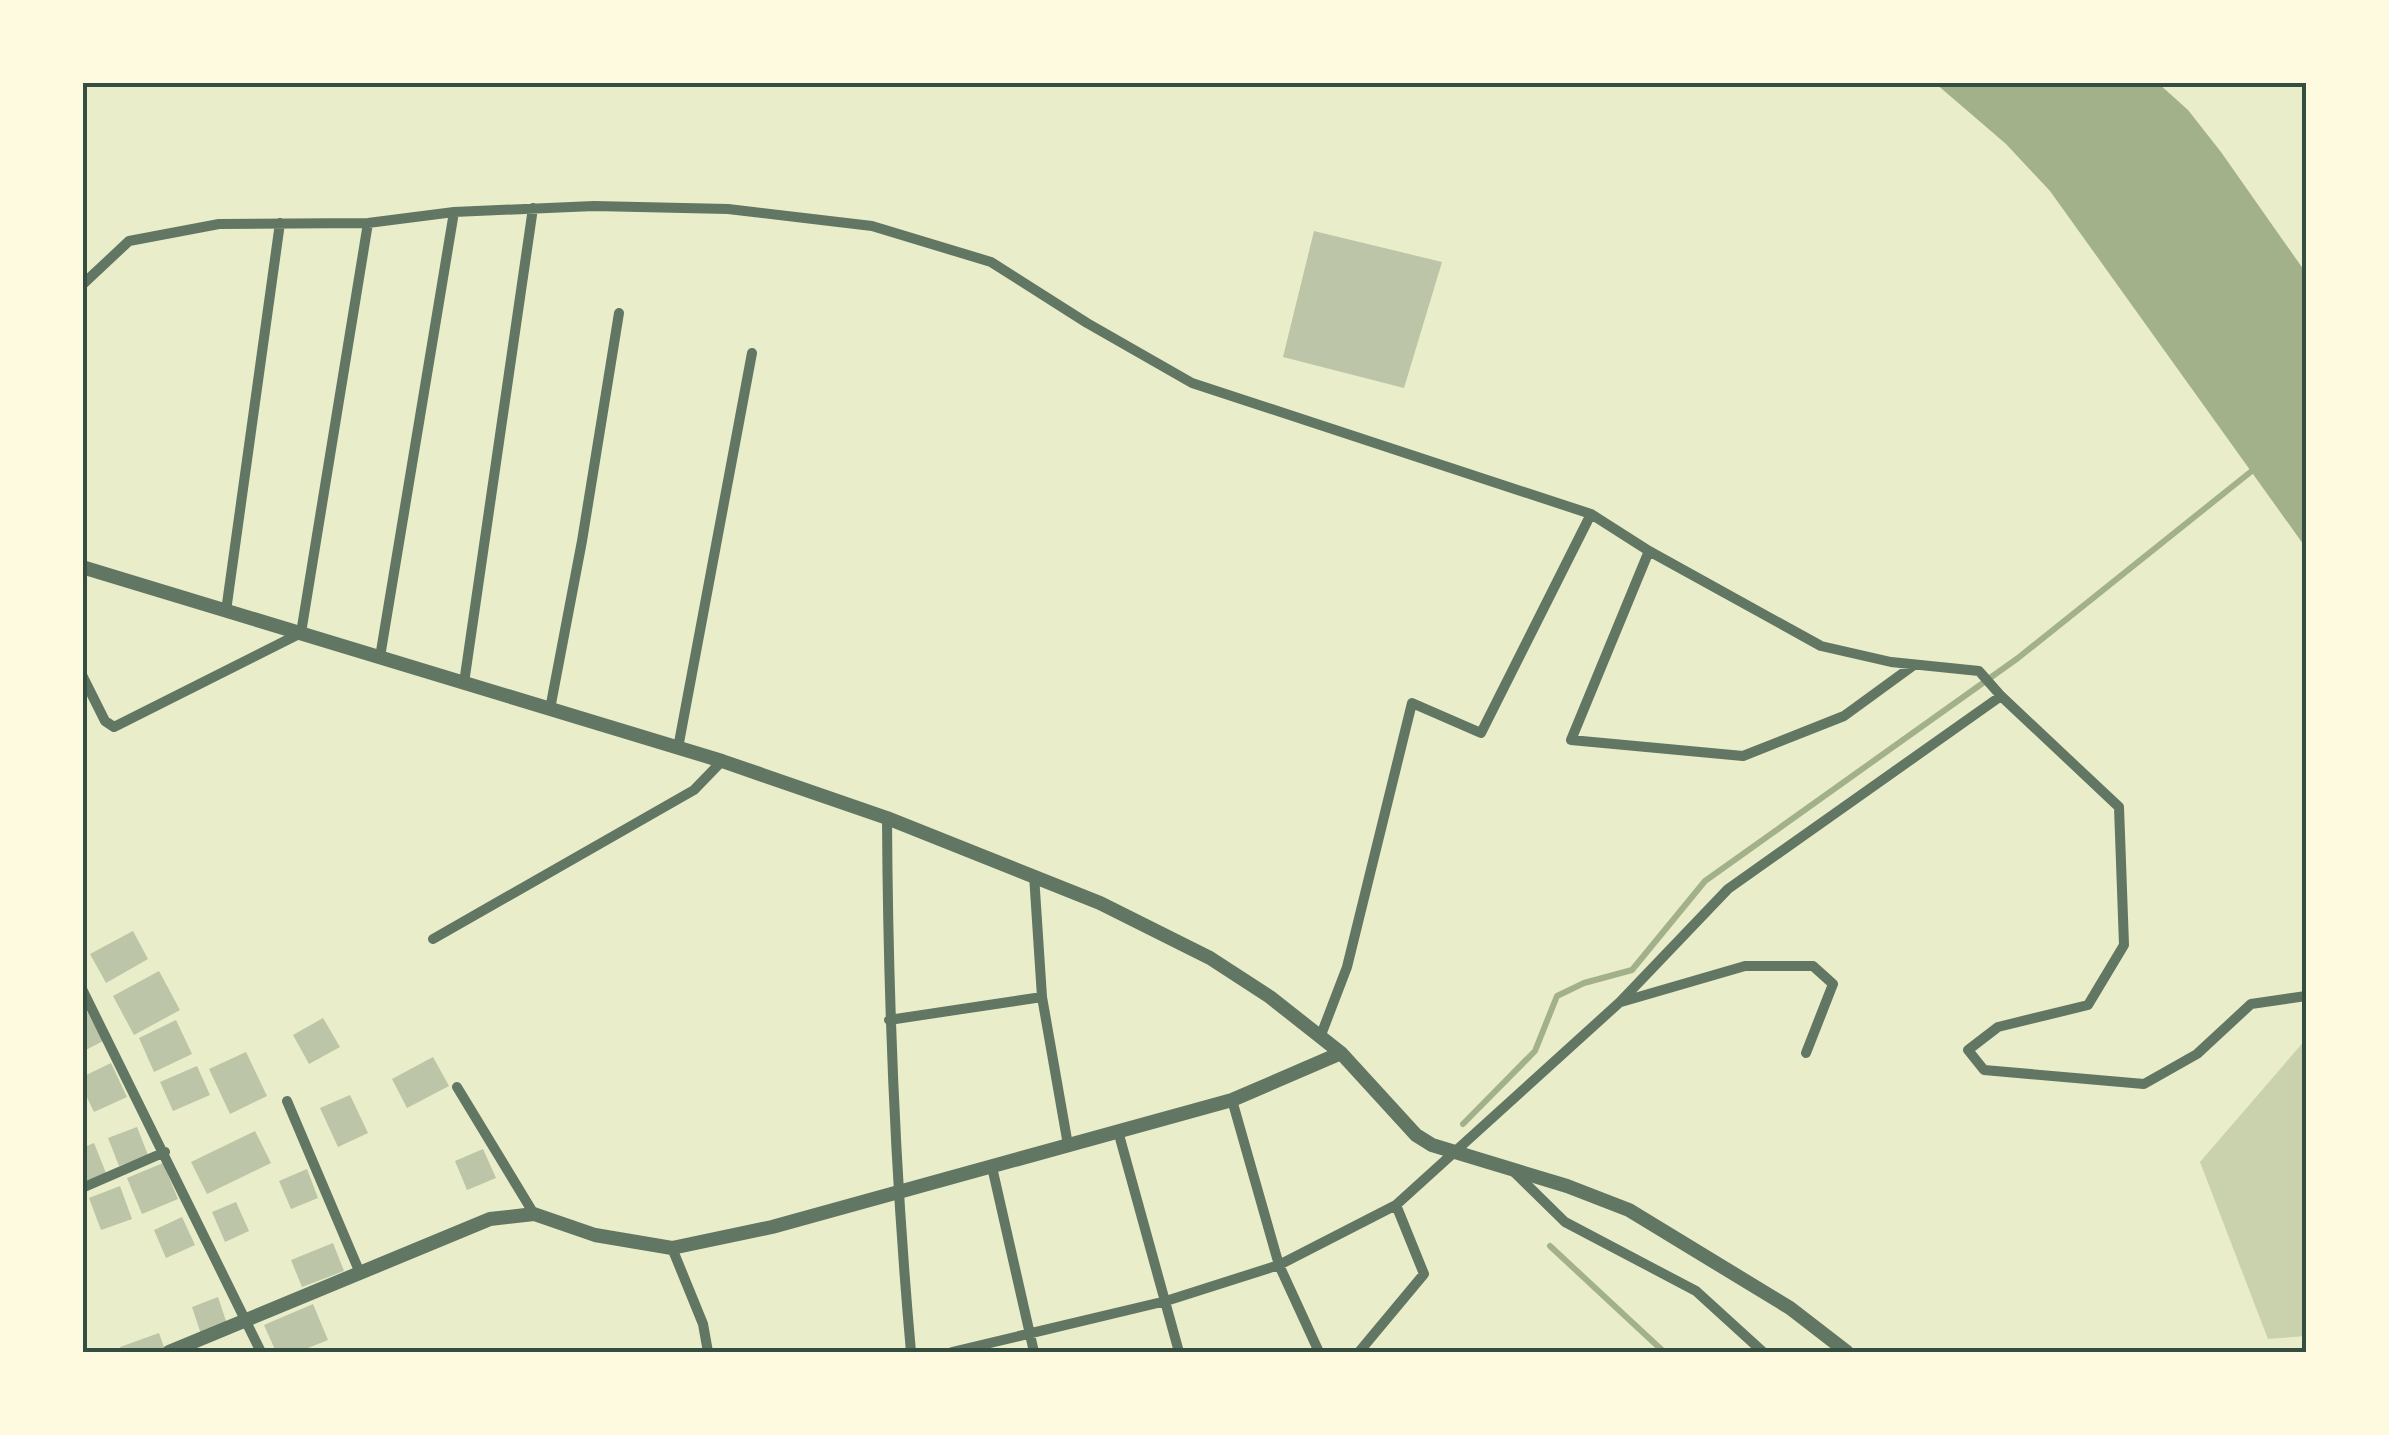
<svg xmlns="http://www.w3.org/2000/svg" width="2389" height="1435" font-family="Quicksand,sans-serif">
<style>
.green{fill:#cad2ad}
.water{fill:#a3b18a}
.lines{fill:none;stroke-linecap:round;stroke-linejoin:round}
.stream{stroke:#a3b18a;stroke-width:6}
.building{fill:#bcc5a7}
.minor{stroke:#617663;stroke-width:10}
.tertiary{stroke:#617663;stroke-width:14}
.neatline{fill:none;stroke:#344e41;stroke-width:4}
</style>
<rect width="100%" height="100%" fill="#e9edc9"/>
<!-- green -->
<path class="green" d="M2306,1039V1336L2268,1339L2200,1162Z"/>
<!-- water -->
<path class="water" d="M1935,83H2158L2188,110L2221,152L2306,273V548L2050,191L2006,144Z"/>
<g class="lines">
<!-- stream -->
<path class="stream" d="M1463,1124L1535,1051L1557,996L1584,983L1632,970L1705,881L2018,658L2258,466
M1550,1246L1664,1352"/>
</g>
<!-- building -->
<path class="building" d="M1314,231L1442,262L1404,388L1283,357Z
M133,931L148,959L106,983L90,954Z
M159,971L180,1010L134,1035L113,996Z
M86,1010L103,1041L82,1052V1012Z
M323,1018L340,1047L309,1064L293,1035Z
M176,1020L192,1054L154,1072L139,1038Z
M246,1052L267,1096L230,1114L209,1069Z
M433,1057L449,1086L407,1108L392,1079Z
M111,1063L127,1097L94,1112L82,1087V1077Z
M197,1066L210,1095L173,1111L160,1082Z
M350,1095L368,1133L338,1147L320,1108Z
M137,1127L148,1155L119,1166L108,1138Z
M255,1131L271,1163L207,1194L191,1162Z
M94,1143L106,1173L82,1183V1148Z
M483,1149L496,1178L467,1190L455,1161Z
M163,1163L178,1199L142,1214L127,1178Z
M307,1169L318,1198L291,1209L279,1181Z
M120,1186L132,1219L101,1230L89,1198Z
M236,1202L249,1231L225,1242L212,1212Z
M182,1217L195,1245L166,1258L154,1230Z
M333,1243L344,1271L302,1287L291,1260Z
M218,1297L227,1324L201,1334L192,1307Z
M313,1304L328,1340L298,1352H276L264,1325Z
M159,1333L165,1350L122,1352L120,1347Z"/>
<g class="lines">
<!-- minor -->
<path class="minor" d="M82,285L129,241L219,224L368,223L454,212L594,206L728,209L872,226L991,262L1087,323L1192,383L1591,514L1649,551L1821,646L1891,662L1979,671L2001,696L2119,807L2124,945L2088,1005L1998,1027L1968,1050L1984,1070L2144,1084L2197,1054L2251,1004L2306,996
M1649,551L1571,740L1743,756L1844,716L1914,665
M226,611L280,223
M380,657L454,212
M82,675L105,721L114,727L301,633L368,223
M464,683L533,208
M550,709L582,541L619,313
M678,748L752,353
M887,818C888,997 895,1174 911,1352
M1034,875L1042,997L1068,1145
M433,939L694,790L722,761
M82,989L261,1352
M1621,1002L1745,966H1813L1833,984L1806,1053
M889,1020L1042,997
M1321,1035L1347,967L1412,703L1481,733L1591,514
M457,1087L534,1214
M1232,1100L1279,1265L1319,1352
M287,1101L360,1273
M1118,1131L1179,1352
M992,1167L1034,1352
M1515,1173L1565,1222L1696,1291L1763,1352
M82,1188L165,1152
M672,1248L703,1324L708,1352
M952,1352L1166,1301L1279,1265L1396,1205L1620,1002L1728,889L2001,696
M1359,1352L1424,1274L1396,1205"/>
<!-- tertiary -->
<path class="tertiary" d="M82,567L722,761L887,818L1100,903L1210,958L1270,997L1341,1053L1416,1135L1432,1145L1567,1186L1629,1210L1790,1308L1847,1352
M169,1352L490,1219L534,1214L595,1235L672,1248L772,1227L1232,1100L1341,1053"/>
</g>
<!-- border -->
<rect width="2389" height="1435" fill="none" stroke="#fefae0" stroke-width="170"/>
<rect x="85" y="85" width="2219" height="1265" class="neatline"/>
</svg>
